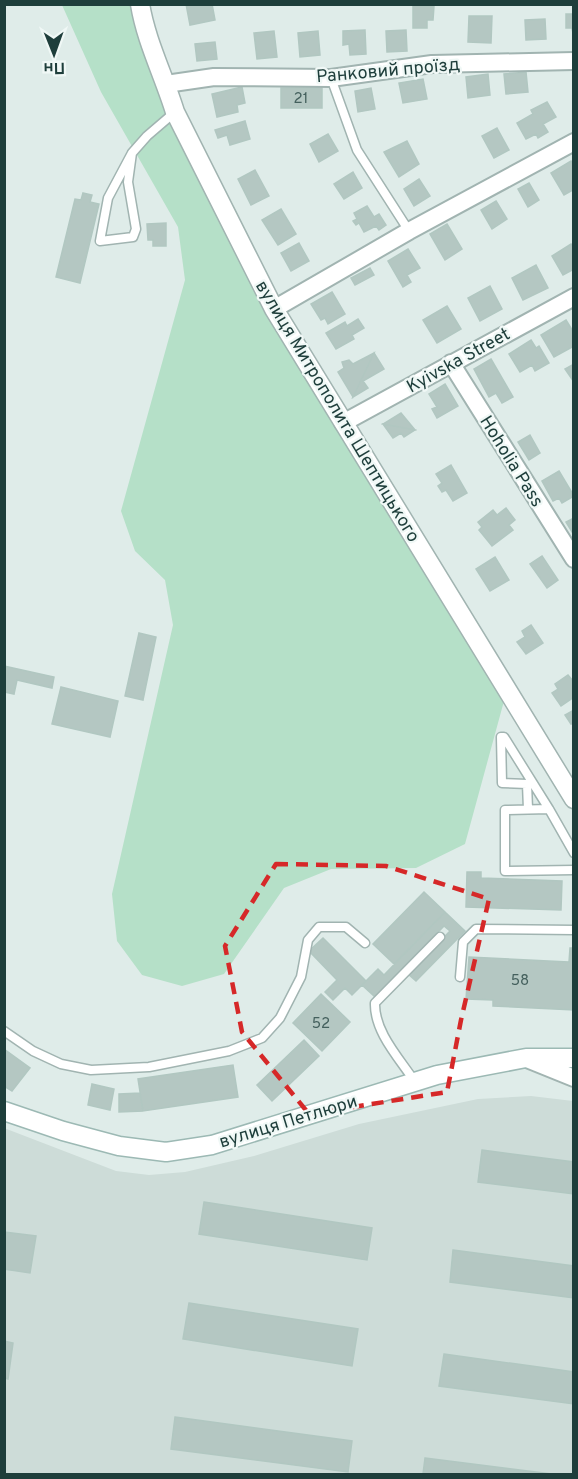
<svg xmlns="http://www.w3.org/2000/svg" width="578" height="1479" font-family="Overpass,sans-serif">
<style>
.built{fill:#cddcd8}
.green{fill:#b5e0c8}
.building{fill:#b4c7c2;stroke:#b1c7c1;stroke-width:1.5}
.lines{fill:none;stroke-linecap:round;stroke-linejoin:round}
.service-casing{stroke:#a1b4b1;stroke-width:11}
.minor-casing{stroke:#a1b4b1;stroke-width:20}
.tertiary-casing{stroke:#a1b4b1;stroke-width:21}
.secondary-casing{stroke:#9cb9b4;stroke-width:21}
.service{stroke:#fff;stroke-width:8}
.minor{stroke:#fff;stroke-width:16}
.tertiary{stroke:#fff;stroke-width:18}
.secondary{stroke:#fff;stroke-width:18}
.marked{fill:none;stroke:#d62828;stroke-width:4.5;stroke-dasharray:12 8;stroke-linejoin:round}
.labels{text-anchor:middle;stroke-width:4.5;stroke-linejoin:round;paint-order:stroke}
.number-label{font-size:15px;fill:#44605d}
.street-label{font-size:18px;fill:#1e3e3b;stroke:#f0f8f6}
</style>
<rect width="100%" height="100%" fill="#dfece9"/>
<!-- built -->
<path class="built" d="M531,1096L573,1101V1474H5L4,1128L116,1171L149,1175L185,1172L254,1156L359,1124L478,1099Z"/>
<!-- green -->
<path class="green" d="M62,5H131L134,24L167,115L266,313L504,701L465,844L416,868L331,869L284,888L224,974L182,986L142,975L117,941L112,894L173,625L165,580L135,551L121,511L185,280L178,227L101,92Z"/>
<!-- building -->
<path class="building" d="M186,4H212L215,20L190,25Z
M413,6H434L433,20H427V28H413Z
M566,14H574V38L572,28H566Z
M469,16H492L491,43L468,42Z
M545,19L546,39L526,40L525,20Z
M365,30L366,54L350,55L349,44L343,45V31Z
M406,30L407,51L387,52L386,31Z
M274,31L277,57L257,59L254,33Z
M318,31L320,55L300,57L298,33Z
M215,42L217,59L197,61L195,44Z
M526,72L528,92L506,94L504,74Z
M488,74L490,95L468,98L466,77Z
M423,79L427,99L403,103L399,83Z
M242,87L245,103L237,105L238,112L217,117L212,94Z
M281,88H322V108H281Z
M371,88L375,109L358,112L355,91Z
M547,102L556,117L543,124L548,132L538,138L536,134L526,139L517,123L533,114L531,110Z
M245,121L250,139L230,145L227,135L218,138L215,130Z
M497,128L509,150L494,158L482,136Z
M328,134L338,151L319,162L310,144Z
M407,141L419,164L399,177L384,152Z
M571,161L574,165V186L572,187L573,190L564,195L551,173Z
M255,170L269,196L251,205L238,179Z
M353,172L362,188L344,199L334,184Z
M419,179L430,196L414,206L404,189Z
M529,183L539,200L528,207L518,189Z
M83,193L92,195L90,202L99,204L80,283L56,277L75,199L81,200Z
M496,201L507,219L492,229L481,210Z
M367,206L374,217L379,214L386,225L379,230L376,226L364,232L359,223L356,225L353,221L357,219L354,213Z
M281,209L296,234L278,245L262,220Z
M166,223V246H153V240H148L147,224Z
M447,224L462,249L445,260L430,234Z
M299,243L309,261L291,271L281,253Z
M571,244L574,248V269L563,275L552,256Z
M408,249L420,268L407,275L411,282L403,287L388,261Z
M536,265L548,288L523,300L512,278Z
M370,268L374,275L355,285L351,278Z
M490,286L502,309L480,321L468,298Z
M332,292L345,314L328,324L325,318L321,320L311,304Z
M447,306L461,329L437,343L423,320Z
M358,319L364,328L352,335L354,339L336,349L326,333L345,322L347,326Z
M566,320L574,333V346L554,357L541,335Z
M531,340L536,348L539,346L549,363L535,371L532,365L520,372L509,354Z
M374,353L353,397L338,372L344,368L342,362L349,360L353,364Z
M374,353L384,369L363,381L368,388L353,397Z
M491,359L513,397L502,403L496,393L489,397L474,369Z
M574,364V382L565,369Z
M445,384L458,406L437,418L432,409L437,407L429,394Z
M401,413L415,430L383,424Z
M383,424L415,430L404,437L401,433L393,438Z
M530,435L540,453L529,460L518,442Z
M451,465L467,493L453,501L446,490L442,492L438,486L442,483L436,474Z
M559,471L574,496L562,503L559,498L553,501L542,481Z
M506,508L515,520L509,525L513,530L492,546L479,530L482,527L478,522L493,510L497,515Z
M574,518V535L566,522Z
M542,556L558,580L547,588L530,564Z
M495,557L509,580L490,591L476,569Z
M531,625L543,643L526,654L517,642L525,637L522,631Z
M139,633L156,637L143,700L125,696Z
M4,666L54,677L52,688L17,680L14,694L4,692Z
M568,675L574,682V697L561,706L552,693L558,689L555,684Z
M61,687L118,701L110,737L52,724Z
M574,710V723L571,724L565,715Z
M467,872H481V878L562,881L561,910L466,907Z
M424,892L445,912L394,964L373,944Z
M445,912L465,931L416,981L408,974L450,931L444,926L375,997L362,985L378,969L384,975Z
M323,938L366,981L352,995L345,988L333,1000L325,992L337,980L309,951Z
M570,948H574V1010L493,1006V1000L466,999L469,957L569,962Z
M321,994L350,1022L322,1051L293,1023Z
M304,1040L319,1056L272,1101L257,1085Z
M4,1049L30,1068L12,1091L4,1086Z
M233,1065L238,1097L143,1111L138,1079Z
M92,1084L114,1089L110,1110L88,1105Z
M140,1093L143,1111L119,1112V1094Z
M482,1150L574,1162V1194L478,1182Z
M204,1202L372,1228L367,1260L199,1234Z
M4,1232L36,1236L30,1273L4,1269Z
M453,1250L574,1266V1298L450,1282Z
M189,1303L358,1329L352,1366L183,1339Z
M4,1341L13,1343L8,1379L4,1378Z
M444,1354L574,1372V1404L439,1386Z
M175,1417L352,1441L348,1472L171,1449Z
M425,1458L552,1474H423Z"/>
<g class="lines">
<defs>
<path id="service" d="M331,78L357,150L409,231
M132,153L108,198L100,241L133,237L136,229L128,182L132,153L147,136L175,112
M528,809L527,784L502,783L501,737H504L549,809
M574,853L549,809L505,810V871L574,870
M460,977L463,942L476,929L574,930
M4,1031L33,1051L61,1064L91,1070L149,1067L229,1051L262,1038L280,1018L301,977L308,940L319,927H346L365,943
M415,1082C400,1059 374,1032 375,1003L440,937"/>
<path id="minor" d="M166,84L214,77L331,78L432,64L574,61
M274,309L409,231L574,142
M451,363L574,559
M343,423L574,297
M527,1059L574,1078"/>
<path id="tertiary" d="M140,4C146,41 164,76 175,112L274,309L574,799"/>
<path id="secondary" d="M4,1111L63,1131L119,1146L166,1152L212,1145L437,1075L526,1058H574"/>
</defs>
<!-- service casing -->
<use href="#service" class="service-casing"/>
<!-- minor casing -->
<use href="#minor" class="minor-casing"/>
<!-- tertiary casing -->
<use href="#tertiary" class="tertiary-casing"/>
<!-- secondary casing -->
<use href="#secondary" class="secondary-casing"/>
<!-- service -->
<use href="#service" class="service"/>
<!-- minor -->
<use href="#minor" class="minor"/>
<!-- tertiary -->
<use href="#tertiary" class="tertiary"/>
<!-- secondary -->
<use href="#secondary" class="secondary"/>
</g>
<!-- marked area -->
<path class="marked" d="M276,864L386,866L489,899L461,1020L447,1092L309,1114L242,1032L225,946Z"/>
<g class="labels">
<!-- number labels -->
<g class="number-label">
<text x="301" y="103">21</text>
<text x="520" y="985">58</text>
<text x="321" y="1028">52</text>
</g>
<!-- street labels -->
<g class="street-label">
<text transform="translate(388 70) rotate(-5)" y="6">Ранковий проїзд</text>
<text transform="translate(458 360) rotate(-29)" y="6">Kyivska Street</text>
<text transform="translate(338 411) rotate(59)" y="6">вулиця Митрополита Шептицького</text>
<text transform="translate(512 461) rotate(58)" y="6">Hoholia Pass</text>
<text transform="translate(288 1121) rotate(-17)" y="6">вулиця Петлюри</text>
</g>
</g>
<!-- border -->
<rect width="578" height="1479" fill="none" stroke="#1e3e3b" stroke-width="12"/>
<!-- north arrow -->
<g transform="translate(54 54) rotate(179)" stroke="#f0f8f6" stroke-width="4.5" paint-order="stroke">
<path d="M0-4.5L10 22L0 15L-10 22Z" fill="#1e3e3b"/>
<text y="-9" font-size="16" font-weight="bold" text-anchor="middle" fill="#1e3e3b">Пн</text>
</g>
</svg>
